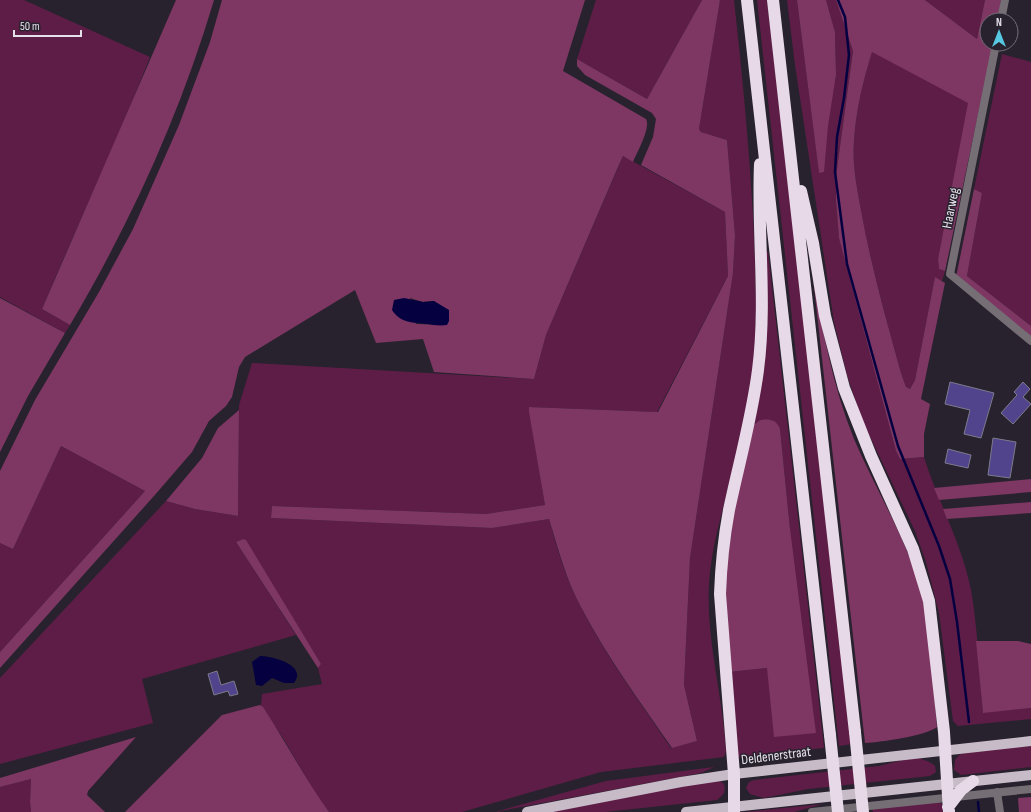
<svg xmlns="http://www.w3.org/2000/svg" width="1031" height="812" font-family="'Sofia Sans Condensed',sans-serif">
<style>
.green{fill:#5e1d47}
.forest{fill:#7e3663;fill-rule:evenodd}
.water{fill:#050040}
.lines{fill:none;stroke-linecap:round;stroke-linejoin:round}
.stream{stroke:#050040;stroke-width:2.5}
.building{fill:#51448c;stroke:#7c7b8b}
.minor{stroke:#756f75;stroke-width:8}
.primary{stroke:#c7bbc7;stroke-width:10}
.motorway{stroke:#e7d9e7;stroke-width:12}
.motorway-bridge{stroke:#e7d9e7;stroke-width:12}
.labels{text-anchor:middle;stroke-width:3;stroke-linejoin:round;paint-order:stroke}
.street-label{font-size:14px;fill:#e5e1ea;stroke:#28222e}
</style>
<rect width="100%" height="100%" fill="#28222e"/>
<!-- green -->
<path class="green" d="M0,0H24L150,57C117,142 77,225 42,309L70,325L65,333L0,297Z
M596,0H702L647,99L577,59Z
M720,0H734C742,72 749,144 753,216C755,263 758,310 754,357C750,399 740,439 730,480C722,514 711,549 709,584C706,641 723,695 726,751L724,757L601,772L462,812H329L314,791L283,738L261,706L262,694L322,684L318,668L321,664L243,539L236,542L296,635L142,679L153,723L0,764V678L166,501L195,509L238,516L239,405L252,363L534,379L546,335L623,156L725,212L728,276L657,412L529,407L545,505L486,514L272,506L271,518L492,528L549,519C557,548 566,580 581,607C606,657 640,702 671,748L697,741L684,685L690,558L733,273L735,235L727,140L701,132L699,129Z
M757,0H767L853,744L839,746Z
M787,0H797L819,172L836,75L835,32L826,0H836L853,51L836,176V201L839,237L896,451L900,459L924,457C938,502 962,544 971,590C978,630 979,672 983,712L1031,708V719L958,726L953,721L939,613L926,562L915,531L862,420L847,375L834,322L795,65Z
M925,0H985L977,39Z
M872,51L966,100L969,104L938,259L939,269L945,271L942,281L935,278L915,380L910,389L906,387L901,373C886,319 871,266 861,210C857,188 852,164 854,141C856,110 863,81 872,51Z
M1002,54L1031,62V326L967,276L982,193L974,189Z
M765,252H768L824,748L740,757L736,756L729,672L767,668L790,529L780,429L772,420H760L752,426Z
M61,446L145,491L0,652V543L13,549Z
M1031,746V767L961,775L954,770L955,760L959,755L967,752Z
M911,758C920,758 928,760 935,766L936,772L930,776L808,789L764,798L750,794L746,788L749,782L754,780L879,766Z
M714,767L701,773L495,812L606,781Z
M31,779L30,802L31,812H0V787Z
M719,780L724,784C726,792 724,795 717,800L605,812H551L601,800Z
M939,801L942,804L943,812H873L872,808Z
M823,804L794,812H745Z"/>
<!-- forest -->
<path class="forest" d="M176,0H214C180,114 131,222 70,325L42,309Z
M222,0H585L563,71L646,119C651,128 637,152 633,162L623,156L618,167L546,335L534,379L434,372L423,339L376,343L355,290L245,357L239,367L232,397L226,406L209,421L192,452L154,496L0,668V652L145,491L61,446L13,549L0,543V471L35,400L99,292L133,229L179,125L210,42ZM410,298L423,302L434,301L447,325L416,324Z
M702,0H720L699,129L701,132L727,140L735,235L733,273L690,558L684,685L697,741L672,748C640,702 607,657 581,607C566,580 558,548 549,519L492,528L271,518L272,506L486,514L545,505L529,412V407L658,412L728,276L725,212L641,165L653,137L656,119L652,113L585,75L577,66V59L647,99Z
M797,0H826L835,32L836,75L828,126L824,172L819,173Z
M836,0H925L977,39L985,0H1001L998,20H987V44H993L945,271L939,269L938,259L968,103L872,52C863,81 856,110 854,141C852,164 857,188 861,210C871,266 886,319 901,373L906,387L910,389L915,380L935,277L945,283L921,399L930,404L924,434V457L900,459L896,451L839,238L836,201V176L853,51Z
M974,189L982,193L967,276L1031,326V339L956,277Z
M813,278C823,332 833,387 854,439C874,486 902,531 918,580C932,621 933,682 937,727C925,736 882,742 865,743Z
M0,298L65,333L28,396L0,452Z
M239,410L238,516L195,509L166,501L202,458L218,428Z
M760,420C769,419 776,419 780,429L790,529L816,733L774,737L767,668L729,672L724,592L733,513L752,426Z
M1031,479V492L939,500L934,488Z
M1031,502V513L947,519L943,509Z
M243,539L246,540L321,664L318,668L236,542Z
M976,641H1018L1031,644V708L983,713Z
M260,705L263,707C286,742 305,779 329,812H125L222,715Z
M136,737L88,791L87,795L105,812H31L30,802L31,779L0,787V778Z
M1031,797V812H1019L1018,798Z"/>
<!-- water -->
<path class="water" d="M404,298L423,302L434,301L449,310V321L447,325C439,326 434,325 427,324C413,322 401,324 392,310L394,300Z
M260,656C272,656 308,665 294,683H284L272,678L262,686L256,685L252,662Z"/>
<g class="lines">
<!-- stream -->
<path class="stream" d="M838,0L845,17L849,55L844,98L837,137L835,172L847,264L898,446L939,546L950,579L957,622L969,722
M978,802L979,812"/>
</g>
<!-- building -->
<path class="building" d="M950,382L994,393L981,438L964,434L970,410L945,404Z
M1023,382L1030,389L1023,397L1031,404L1013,424L1001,413L1017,395L1014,392Z
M993,438L1016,442L1010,478L988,475Z
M948,449L971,455L968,468L945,463Z
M217,671L221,685L234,681L238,694L230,696L228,691L214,695L208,674Z"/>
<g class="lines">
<!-- minor -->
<path class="minor" d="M1001,20L1005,0
M996,44L950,274L1031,341
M997,792L1000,812
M812,812L1031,789"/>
<!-- primary -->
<path class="primary" d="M527,812L681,782L734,774L1031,741
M686,812L1031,775"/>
<!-- motorway -->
<path class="motorway" d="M747,0L830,735
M773,0L855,732
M801,191L813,243L825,316L844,388L871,456L913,549L929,601L944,732L949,812
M948,807L961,790L973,781
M734,812V774L720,594C721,566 724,537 729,510C739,463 752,417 758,370C767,301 757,233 760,164"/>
<!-- motorway-bridge -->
<path class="motorway-bridge" d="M855,732L863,812
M830,735L838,812"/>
</g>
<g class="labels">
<!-- street labels -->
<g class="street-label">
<text transform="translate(950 208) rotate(-79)" y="5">Haarweg</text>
<text transform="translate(776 755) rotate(-7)" y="5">Deldenerstraat</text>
</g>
</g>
<!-- north arrow -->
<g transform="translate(999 32)"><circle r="19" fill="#28222e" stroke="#746e79"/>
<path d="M0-3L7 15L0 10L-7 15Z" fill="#57c9e2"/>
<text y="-6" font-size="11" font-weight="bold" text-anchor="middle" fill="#e5e1ea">N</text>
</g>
<!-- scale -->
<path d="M14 30v6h67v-6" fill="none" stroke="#e5e1ea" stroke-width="2"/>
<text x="20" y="30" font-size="12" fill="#e5e1ea" stroke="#28222e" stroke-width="3" paint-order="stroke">50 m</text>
</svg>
